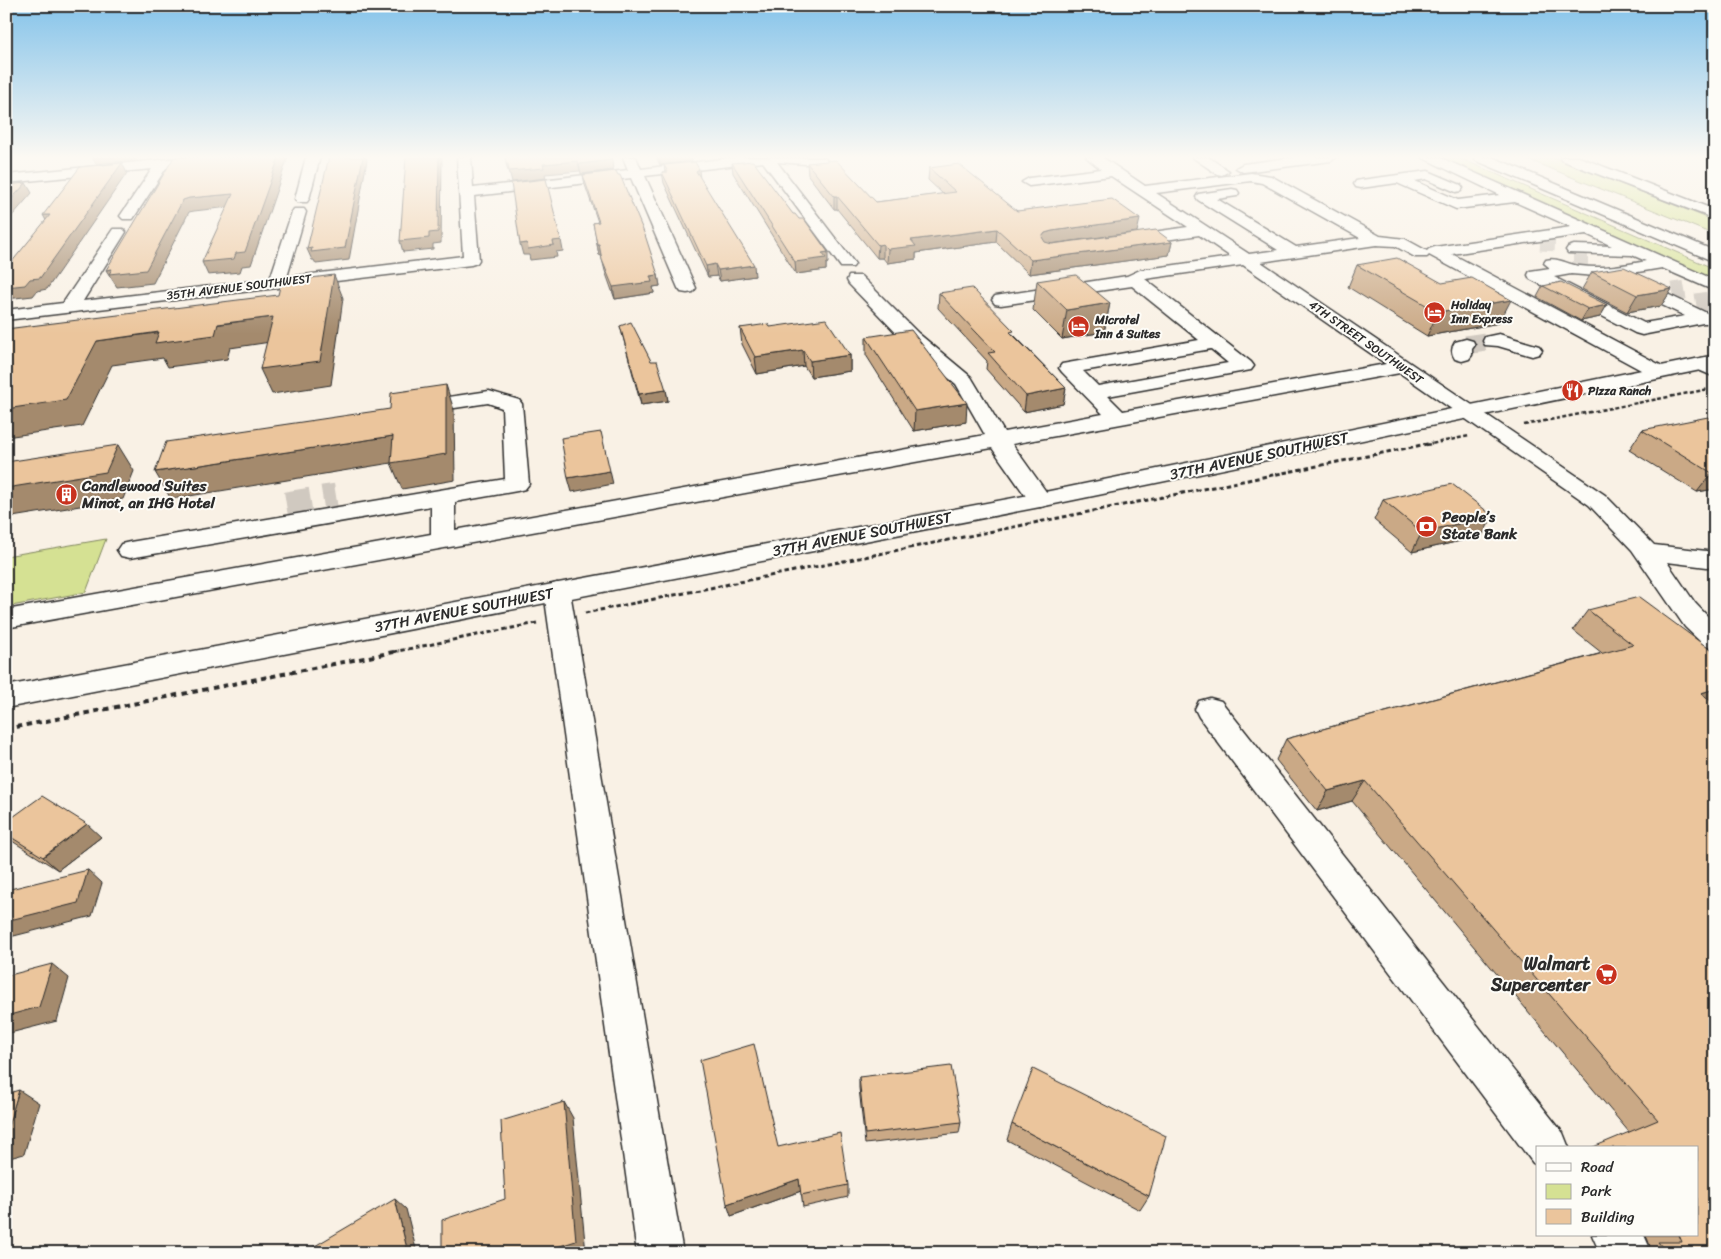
<svg xmlns="http://www.w3.org/2000/svg" width="1721" height="1259" font-family="Sriracha,sans-serif">
<style>
.green{fill:#d5e193;stroke:#80865f}
.lines{fill:none;stroke-linecap:round;stroke-linejoin:round}
.minor-tunnel-far2{stroke:#d0c9c0;stroke-width:15;stroke-dasharray:15 8;stroke-linecap:butt}
.minor-tunnel-far1{stroke:#d0c9c0;stroke-width:19;stroke-dasharray:19 9;stroke-linecap:butt}
.minor-tunnel{stroke:#d0c9c0;stroke-width:25;stroke-dasharray:25 12;stroke-linecap:butt}
.minor-casing{stroke:#2b2b2b;stroke-width:3}
.major-casing{stroke:#2b2b2b;stroke-width:3}
.highway-casing{stroke:#2b2b2b;stroke-width:3}
.path-far2{stroke:#2b2b2b;stroke-width:2.5;stroke-dasharray:4 2.5;stroke-linecap:butt}
.path-far1{stroke:#2b2b2b;stroke-width:3;stroke-dasharray:4.5 3;stroke-linecap:butt}
.path{stroke:#2b2b2b;stroke-width:4;stroke-dasharray:5.5 4.5;stroke-linecap:butt}
.minor{fill:#fdfcf7;fill-rule:evenodd}
.major{fill:#fdfcf7;fill-rule:evenodd}
.highway{fill:#fdfcf7;fill-rule:evenodd}
.wall{fill:#caa986;stroke:#2b2b2b}
.shaded-wall{fill:#a48a6d;stroke:#2b2b2b}
.building{fill:#ebc59c;stroke:#2b2b2b}
.labels{text-anchor:middle;stroke-width:4;stroke-linejoin:round;paint-order:stroke}
.far-street-label{font-size:12px;fill:#2b2b2b;stroke:#fdfcf7}
.far-poi-label{font-size:12px;font-weight:bold;fill:#2b2b2b;stroke:#fdfcf7;text-anchor:start}
.street-label{font-size:15px;fill:#2b2b2b;stroke:#fdfcf7}
.poi-label{font-size:15px;font-weight:bold;fill:#2b2b2b;stroke:#fdfcf7;text-anchor:start}
.near-poi-label{font-size:18px;font-weight:bold;fill:#2b2b2b;stroke:#fdfcf7;text-anchor:end}
</style>
<rect width="100%" height="100%" fill="#f9f1e5"/>
<filter id="ink" filterUnits="userSpaceOnUse"><feTurbulence type="fractalNoise" baseFrequency=".02" numOctaves="2"/><feDisplacementMap in="SourceGraphic" scale="10" xChannelSelector="R" yChannelSelector="G"/><feConvolveMatrix kernelMatrix="1 2 1 2 8 2 1 2 1" color-interpolation-filters="sRGB"/></filter>
<g filter="url(#ink)">
<!-- green -->
<path class="green" d="M1435,157H1457L1715,269V280Z
M1522,157H1552L1715,221V235Z
M106,539L86,592L6,607V556Z"/>
<g class="lines">
<!-- minor-tunnel-far2 -->
<path class="minor-tunnel-far2" d="M1540,243L1561,244
M1573,259H1594"/>
<!-- minor-tunnel-far1 -->
<path class="minor-tunnel-far1" d="M1673,292L1685,290
M1696,303L1708,301
M1466,345L1492,341"/>
<!-- minor-tunnel -->
<path class="minor-tunnel" d="M286,504L336,496"/>
<defs>
<path id="minor" d="M189,157H241L235,161L166,168L133,219H123L120,216L152,169L6,183V175Z
M306,157H320L309,199L307,202H297L295,199Z
M457,157H471L473,188L628,170L623,157H636L641,169L738,157L825,158L827,161L820,165L777,162L855,264L853,267H841L763,162L645,176L696,288L693,292L687,293L681,292L678,288L631,178L474,196L479,260L477,263L471,265L6,320V310L63,303L113,229H123L126,232L83,301L270,279L292,212L294,209H304L306,212L287,277L463,256Z
M1086,157H1102L1145,186L1251,173L1271,176L1380,236L1405,239L1427,251L1429,249L1435,247L1571,227L1515,202L1456,209L1397,183L1361,188L1356,187L1354,184L1356,181L1361,180L1428,171L1461,185L1463,188L1461,191L1456,192L1426,179L1415,181L1458,200L1500,195L1421,157H1439L1715,280V291L1662,268L1608,277L1571,274L1554,277L1644,323L1685,316L1624,287L1621,283L1624,279H1636L1715,317L1713,323H1703L1642,335L1635,333L1530,279L1528,275L1530,271L1550,268L1544,263L1546,260C1558,257 1568,265 1580,266C1602,269 1625,265 1646,261L1632,255L1568,253L1566,250L1568,247L1574,245L1612,246L1586,234L1452,254L1666,368L1669,372L1666,376L1659,378L1652,376L1429,255L1427,257H1415L1395,246L1376,245L1261,262L1605,495L1654,545L1715,552V568L1667,562L1695,603L1715,624V649L1705,646L1685,627L1632,550L1589,505L1400,373L1012,444L1052,500L1048,505L1040,507L1032,505L992,448L6,628V610L431,534V506L130,558L121,556L117,550L121,544L130,542L505,479L502,408L488,403L415,414L408,412L405,408L408,404L415,402L489,391L519,400L522,404L529,484L525,489L517,491L455,502V530L985,435L956,384L904,341L849,284L847,280L849,276H861L918,333L971,377L1004,432L1103,414L1062,372L1059,368L1062,364L1199,340L1132,286L1001,305L995,304L992,300L995,296L1127,276L1140,270L1231,257L1199,235L1125,246L1119,244L1117,241L1119,238L1125,236L1188,227L1111,176L1029,186L1022,182L1029,178L1101,169ZM1251,181L1262,183L1360,238L1296,247L1217,199L1237,196L1239,193L1237,190L1232,189L1198,194L1196,197L1198,200L1278,250L1249,254L1156,193ZM1243,265L1386,364L1123,411L1108,396L1251,370L1254,366L1251,362L1145,279ZM1211,349L1228,363L1098,386L1083,371Z
M1192,157H1208L1229,171L1222,175L1217,174Z
M1296,157H1337L1331,161L1243,172L1236,168L1243,164Z
M1560,157H1579L1715,210V219L1561,160Z
M1499,334L1539,346L1542,350L1539,354L1532,356L1498,346L1485,345L1483,341L1485,337Z
M1466,339L1473,341L1475,345L1472,349V355L1469,359L1462,361L1455,359C1451,353 1451,348 1455,342Z
M1701,358L1715,363V377L1694,368L1691,364L1694,360Z
M557,583L566,586L570,592L683,1253H637L544,592L548,586Z
M1210,698L1221,701L1563,1133L1569,1148H1537V1165L1533,1163L1199,717L1195,709L1199,701Z
M1592,1235H1644L1652,1253H1600Z"/>
<path id="major" d="M1715,355V367L1040,507L6,708V686L1040,493Z"/>
<path id="highway" d="M1474,157H1492L1715,251V262L1475,160Z"/>
</defs>
<!-- minor casing -->
<use href="#minor" class="minor-casing"/>
<!-- major casing -->
<use href="#major" class="major-casing"/>
<!-- highway casing -->
<use href="#highway" class="highway-casing"/>
<!-- path-far2 -->
<path class="path-far2" d="M1524,425L1709,389
M1426,445L1469,436"/>
<!-- path-far1 -->
<path class="path-far1" d="M585,613L1432,443
M393,652L537,623"/>
<!-- path -->
<path class="path" d="M6,729L399,651"/>
<!-- minor -->
<use href="#minor" class="minor"/>
<!-- major -->
<use href="#major" class="major"/>
<!-- highway -->
<use href="#highway" class="highway"/>
</g>
<!-- wall -->
<path class="wall" d="M656,157H691L692,161L660,165Z
M732,163L828,263L826,264V270L796,274L733,173Z
M807,163L876,202L943,194L928,180L929,168L1017,211L1137,232L1051,244L1172,242L1169,255L1029,274L996,242L916,253V259L887,263L883,258H877L837,209H834L808,175Z
M664,165L700,178L755,276L720,281L717,276L708,277L664,183L662,172H665Z
M583,175L658,275L660,286L653,287L654,293L615,299L605,271L601,255H599L593,223L598,222L585,185Z
M1357,265L1499,323L1427,336L1348,287Z
M1592,272L1672,289L1661,306L1627,312L1582,289Z
M1037,281L1110,303L1104,332L1062,339L1033,310Z
M1543,286L1607,305L1600,317L1581,321L1537,297Z
M939,293L1014,335L1066,388L1063,404L1024,412L986,369L987,361L938,308Z
M620,326L651,361L666,390L668,401L641,405L623,337Z
M770,327L850,355V371L811,377L804,366L757,374L742,344L740,328Z
M866,337L966,422L914,431L866,355Z
M1715,421V489L1697,492L1629,450L1642,430Z
M1383,500L1482,536L1412,552L1374,520Z
M1588,610L1714,704L1715,1253H1635L1650,1246L1646,1235H1697L1629,1132L1352,801L1317,811L1276,760L1286,739L1602,653L1573,630Z
M6,822L101,837L58,870L12,841L6,836Z
M859,1077L961,1122L959,1133L865,1144L859,1088Z
M1012,1124L1149,1196L1140,1210L1007,1140Z
M778,1147L848,1185V1197L803,1207L801,1191L731,1216Z"/>
<!-- shaded-wall -->
<path class="shaded-wall" d="M92,157H138L136,160L96,164Z
M279,157H288L251,265L242,266L240,272L208,275L202,262L236,253Z
M363,157H366L367,160L349,260L316,264L314,260H312L307,249Z
M439,157H442L441,243L433,244V249L403,252L400,241Z
M659,157H691L692,161L660,165Z
M612,160L613,170L581,174L579,164Z
M578,161L580,171L545,174L546,178L512,182L510,174H509L506,164H543Z
M122,163L127,173L47,289L37,291L33,296L6,299V287Z
M699,169L700,179L696,171Z
M26,183L32,193L6,223V205Z
M233,194L238,206L194,211L189,212L153,283L117,287L106,270L112,269L183,200L189,198Z
M834,196H837V209H834Z
M43,215H50L49,226Z
M1140,219L1137,232L1050,244L1043,246L1042,237L1045,233L1052,231Z
M997,229L996,242L916,253V259L887,263L888,249L911,240Z
M561,240L563,251L556,252L557,257L530,260L529,255H523L520,244Z
M1172,242L1169,255L1029,274L1031,260Z
M597,244H599L601,255H599Z
M883,244V258H877L878,245Z
M828,252V263L826,264V270L796,274L795,262L822,253Z
M715,264L717,276L708,277L706,266Z
M754,265L755,276L720,281L718,270Z
M334,275L343,298L331,385L272,394L260,369Z
M658,275L660,286L653,287L654,293L615,299L613,287L650,276Z
M1672,289L1661,306L1627,312L1637,295Z
M1511,300L1499,323L1427,336L1438,312Z
M1110,303L1104,332L1062,339L1067,310Z
M1607,305L1600,317L1581,321L1588,309Z
M273,317L284,340L230,348L227,359L168,367L163,358L112,365L82,426L6,437V409L97,341Z
M803,350L804,366L757,374L755,357Z
M850,355V371L811,377L810,361Z
M446,385L454,410L455,480L402,489L391,463L171,499L155,472L393,436Z
M1066,388L1063,404L1024,412L1026,396Z
M666,390L668,401L641,405L639,394Z
M967,403L966,422L914,431L915,411Z
M118,445L134,471L123,499L6,518V488Z
M610,471L613,484L572,492L568,478Z
M1715,472V489L1697,492L1712,473Z
M1493,516L1482,536L1412,552L1422,532Z
M1715,689V704L1682,714L1701,693Z
M1365,781L1352,801L1317,811L1328,791Z
M87,824L101,837L58,870L43,857Z
M88,870L102,883L92,916L6,938V921Z
M52,964L69,978L57,1021L6,1034V1016Z
M19,1090L39,1103L24,1154L6,1159V1133Z
M564,1102L573,1118L586,1253H548Z
M799,1179L801,1191L731,1216L727,1204Z
M395,1199L406,1209L417,1253H408Z"/>
<!-- building -->
<path class="building" d="M174,157H279L245,252L236,253L234,259L202,262L233,194L189,198L183,200L146,270L109,274L112,269L106,270Z
M329,157H363L345,248L311,252L312,248L307,249Z
M406,157H439L438,232L429,233V238L400,241Z
M505,157H611L612,160L579,164L578,161L543,164L544,168L509,171L508,164H506Z
M836,160L876,202L956,192L929,168L959,164L1017,211L1112,199L1140,219L1052,231L1045,233L1042,237L1045,242L1052,244L1156,230L1172,242L1031,260L997,229L911,240L916,246L888,249L883,244L878,245L837,196H834L807,163Z
M753,161L793,214H795L799,219H804L828,252L822,253L826,258L795,262L732,163Z
M695,162L699,169L696,171L754,265L718,270L715,264L706,266L662,172H668L664,165Z
M122,163L40,278L30,279L25,285L6,287V269L50,215H43L80,167Z
M616,171L618,175H620L645,235L658,275L650,276L652,282L613,287L602,260L599,244H597L593,223L599,222L583,175Z
M546,179L561,240L553,241L554,245L528,249L527,243L520,244L511,183Z
M26,183L6,205V185Z
M1397,258L1442,283L1472,278L1511,300L1438,312L1357,265Z
M1624,267L1672,289L1637,295L1592,272Z
M334,275L320,361L260,369L273,317L218,324L215,335L155,343L159,332L97,341L66,400L6,409V329L278,295L281,282Z
M1076,275L1110,303L1067,310L1037,281Z
M1561,282L1607,305L1588,309L1543,286Z
M972,288L1014,331L1010,332L1066,388L1026,396L988,353L995,352L939,293Z
M826,319L850,355L810,361L803,350L755,357L740,328L768,324L770,327Z
M631,322L651,361H657L666,390L639,394L620,326Z
M911,330L967,403L915,411L866,337Z
M446,385V454L391,463L393,436L155,472L166,442L390,409L391,393Z
M1708,417L1715,421V472L1712,473L1642,430Z
M601,432L610,471L568,478L561,438Z
M118,445L106,472L6,488V462Z
M1452,484L1493,516L1422,532L1383,500Z
M1639,597L1715,653V689L1701,693L1715,704V1253H1667L1658,1242H1682L1679,1235H1697V1148H1591L1658,1120L1365,781L1328,791L1286,739L1633,645L1588,610Z
M42,796L87,824L43,857L6,834V822Z
M88,870L78,903L6,921V890Z
M52,964L39,1007L6,1016V976Z
M754,1044L778,1147L840,1133L848,1185L801,1195L799,1179L727,1204L700,1060Z
M951,1066L961,1122L865,1134L859,1077Z
M1033,1069L1166,1136L1149,1196L1012,1124Z
M19,1090L6,1133V1094Z
M564,1102L576,1241L547,1250L548,1253H442V1220L505,1199L501,1121Z
M395,1199L408,1253H303Z"/>
</g>
<!-- sky -->
<linearGradient id="sky" x2="0" y2="1"><stop stop-color="#84c3ea"/><stop offset="0.47" stop-color="#fcf9f3"/><stop offset="1" stop-color="#fcf9f3" stop-opacity="0"/></linearGradient>
<rect width="1721" height="334" fill="url(#sky)"/>
<!-- icons -->
<defs>
<symbol id="hotel-disc" viewBox="-11 -11 22 22"><circle r="9.5" fill="#c8321e" stroke="#fdfcf7"/><path d="M-6-4.5h1.5V1H6V5H4.5V3h-9V5H-6ZM-4 0a1.8 1.8 0 1 1 3.6 0ZM.5 0V-2.5h3Q6-2.5 6 0Z" fill="#fff"/></symbol>
<symbol id="restaurant-disc" viewBox="-11 -11 22 22"><circle r="9.5" fill="#c8321e" stroke="#fdfcf7"/><path d="M-5-6h1v4h1v-4h1v4h1v-4h1v5L-1.5 .5V6h-2V.5L-5-1ZM5-6V6H3V1.5H1.5Q1.5-4 5-6Z" fill="#fff"/></symbol>
<symbol id="building-disc" viewBox="-11 -11 22 22"><circle r="9.5" fill="#c8321e" stroke="#fdfcf7"/><path d="M-4-6H4V6H1V3H-1V6H-4ZM-2.5-4.3h1.7v1.8h-1.7ZM.8-4.3h1.7v1.8H.8ZM-2.5-1h1.7V.8h-1.7ZM.8-1h1.7V.8H.8Z" fill="#fff"/></symbol>
<symbol id="bank-disc" viewBox="-11 -11 22 22"><circle r="9.5" fill="#c8321e" stroke="#fdfcf7"/><path d="M-6-4H6V4H-6ZM0-2.3a2.3 2.3 0 1 0 0 4.6a2.3 2.3 0 1 0 0-4.6Z" fill="#fff"/></symbol>
<symbol id="supermarket-disc" viewBox="-11 -11 22 22"><circle r="9.5" fill="#c8321e" stroke="#fdfcf7"/><path d="M-6-5.5h2.5l.6 2H6L4.5 2H-2.5L-4.4-4H-6ZM-1.5 3.2a1.3 1.3 0 1 0 .1 0ZM3 3.2a1.3 1.3 0 1 0 .1 0Z" fill="#fff"/></symbol>
</defs>
<g fill-rule="evenodd">
<use href="#hotel-disc" x="1422" y="300" width="25" height="25"/>
<use href="#hotel-disc" x="1066" y="314" width="25" height="25"/>
<use href="#restaurant-disc" x="1560" y="378" width="25" height="25"/>
<use href="#building-disc" x="54" y="482" width="25" height="25"/>
<use href="#bank-disc" x="1414" y="514" width="25" height="25"/>
<use href="#supermarket-disc" x="1594" y="962" width="25" height="25"/>
</g>
<g class="labels">
<!-- far-street labels -->
<g class="far-street-label">
<text transform="translate(239 287) rotate(-7)" y="4">35TH AVENUE SOUTHWEST</text>
<text transform="translate(1366 342) rotate(35)" y="4">4TH STREET SOUTHWEST</text>
</g>
<!-- far-poi labels -->
<g class="far-poi-label">
<text x="1451" y="309">Holiday<tspan x="1451" dy="14">Inn Express</tspan></text>
<text x="1095" y="324">Microtel<tspan x="1095" dy="14">Inn &amp; Suites</tspan></text>
<text x="1588" y="395">Pizza Ranch</text>
</g>
<!-- street labels -->
<g class="street-label">
<text transform="translate(1259 456) rotate(-12)" y="5">37TH AVENUE SOUTHWEST</text>
<text transform="translate(862 534) rotate(-11)" y="5">37TH AVENUE SOUTHWEST</text>
<text transform="translate(464 610) rotate(-11)" y="5">37TH AVENUE SOUTHWEST</text>
</g>
<!-- poi labels -->
<g class="poi-label">
<text x="82" y="491">Candlewood Suites<tspan x="82" dy="17">Minot, an IHG Hotel</tspan></text>
<text x="1442" y="522">People’s<tspan x="1442" dy="17">State Bank</tspan></text>
</g>
<!-- near-poi labels -->
<g class="near-poi-label">
<text x="1590" y="970">Walmart<tspan x="1590" dy="21">Supercenter</tspan></text>
</g>
</g>
<!-- margin -->
<rect width="1721" height="1259" fill="none" stroke="#fdfcf7" stroke-width="25"/>
<rect x="12" y="12" width="1696" height="1234" fill="none" stroke="#2b2b2b" stroke-width="2" filter="url(#ink)"/>
<!-- legend -->
<rect x="1536" y="1146" width="162" height="90" fill="#fdfcf7" stroke="#a9a8a5"/>
<rect x="1546" y="1163" width="25" height="8" fill="#fdfcf7" stroke="#a9a8a5"/>
<text x="1581" y="1172" font-size="15" fill="#2b2b2b">Road</text>
<rect x="1546" y="1184" width="25" height="15" fill="#d5e193" stroke="#a9a8a5"/>
<text x="1581" y="1196" font-size="15" fill="#2b2b2b">Park</text>
<rect x="1546" y="1209" width="25" height="15" fill="#ebc59c" stroke="#a9a8a5"/>
<text x="1581" y="1222" font-size="15" fill="#2b2b2b">Building</text>
</svg>
